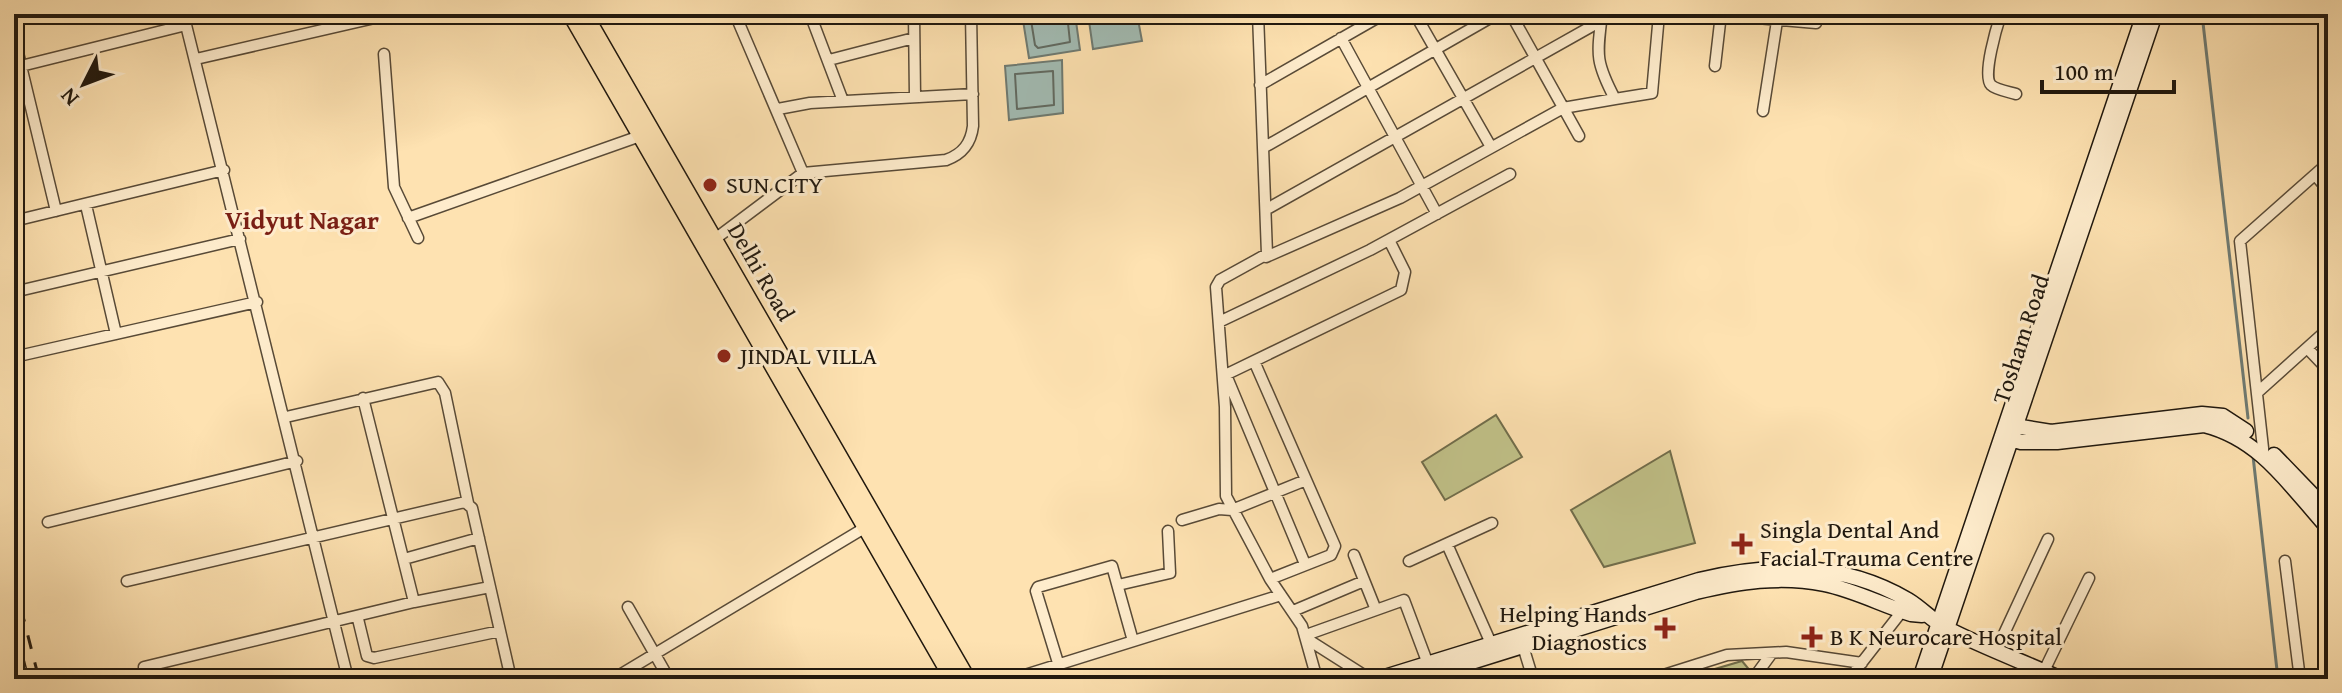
<svg xmlns="http://www.w3.org/2000/svg" width="2342" height="693" font-family="'Gentium Book Plus',serif">
<style>
.green{fill:#c2c38a;stroke:#716e4c;stroke-width:2}
.water{fill:#a2bcb4;stroke:#6e7a72;stroke-width:2}
.lines{fill:none;stroke-linecap:round;stroke-linejoin:round}
.shore{stroke:#616a61;stroke-width:2}
.stream{stroke:#6e7a72;stroke-width:3}
.street-casing{stroke:#584a37;stroke-width:13}
.secondary-casing{stroke:#20180e;stroke-width:17}
.primary-casing{stroke:#20180e;stroke-width:19}
.street{stroke:#feeccc;stroke-width:10}
.secondary{stroke:#feeccc;stroke-width:14}
.primary{stroke:#fee2b1;stroke-width:16}
.rail{stroke:#20180e;stroke-width:3;stroke-dasharray:14 14;stroke-linecap:butt}
.poi-dot{fill:#8f2418;stroke:#feeccc;stroke-width:3}
.labels{text-anchor:middle;stroke-width:6;stroke-linejoin:round;paint-order:stroke}
.poi-label{font-size:24px;fill:#20180e;stroke:#feeccc;text-anchor:start}
.street-label{font-size:24px;fill:#20180e;stroke:#feeccc}
.neighbourhood-label{font-size:26px;font-weight:bold;fill:#7a1f14;stroke:#feeccc}
</style>
<rect width="100%" height="100%" fill="#fee2b1"/>
<filter id="stains"><feTurbulence type="fractalNoise" baseFrequency=".0025" numOctaves="4"/><feColorMatrix values="0 0 0 0 .2 0 0 0 0 .09 0 0 0 0 .02 0 0 0 .5 -.17"/></filter>
<radialGradient id="worn" r=".72"><stop offset=".6" stop-color="#630" stop-opacity="0"/><stop offset="1" stop-color="#630" stop-opacity=".3"/></radialGradient>
<!-- green -->
<path class="green" d="M1496,415L1522,457L1445,500L1422,462Z
M1670,451L1695,543L1604,567L1571,510Z
M1742,661L1752,673L1747,679H1681Z"/>
<!-- water -->
<path class="water" d="M1022,14H1075L1080,50L1029,58Z
M1088,14H1137L1142,41L1093,49Z
M1062,60L1063,113L1009,120L1005,66Z"/>
<g class="lines">
<!-- shore -->
<path class="shore" d="M1030,14L1035,45L1038,48L1070,42L1067,14
M1053,71L1054,105L1017,109L1015,74Z"/>
<!-- stream -->
<path class="stream" d="M2202,14L2248,418
M2253,456L2278,679"/>
<defs>
<path id="street" d="M735,14L803,173
M810,14L843,101
M914,14L915,97
M1258,14L1267,254L1220,280L1216,287L1225,407L1226,496L1270,579L1302,626L1317,679
M1415,14L1491,147
M1511,14L1579,136
M2001,14C1997,26 1982,76 1991,85C1996,90 2010,92 2016,94
M1721,15L1816,23
M186,25L348,679
M14,35L21,66L186,25L184,14
M1341,38L1437,214
M384,54L394,187L418,238
M196,59L392,14
M829,60L914,38
M1715,66L1721,14
M14,68L21,66L56,211
M1260,85L1384,14
M1615,99L1652,93L1659,14
M778,109L810,103L973,94
M1763,111L1777,21
M1263,148L1497,14
M2315,175L2328,190
M86,205L116,334
M1267,209L1601,21
M408,218L640,136
M14,221L224,170
M711,242L803,173L946,160C963,154 971,143 973,126L971,14
M1266,257L1400,198L1563,108L1615,99C1595,61 1597,55 1602,14
M14,292L240,239
M1219,322L1370,250L1510,174
M2307,348L2328,370
M14,357L257,302
M1254,361L1335,546L1331,555L1270,579
M1226,375L1305,564
M1223,376L1401,290L1405,272L1389,240
M2258,392L2328,329
M286,417L438,382L445,393L468,503
M2264,457L2240,241L2328,163
M1182,520L1219,509L1232,510L1306,480
M48,522L297,461
M1447,544L1493,648
M1354,555L1376,610
M404,559L479,538
M1409,561L1492,523
M2285,561L2300,679
M127,581L465,502L472,508L511,679
M1118,585L1170,573L1168,531
M414,602L490,587
M628,607L669,679
M1293,611L1364,581
M358,619L367,656L374,658L500,631
M1306,635L1404,600L1428,664
M1307,639L1370,679
M1522,643L1533,679
M1996,651L2048,539
M144,667L414,602L363,398
M2044,671L2089,578
M613,679L866,527
M1012,679L1281,595
M1063,679L1036,591L1038,587L1112,566L1133,641
M1651,679L1727,655L1786,652L1862,663
M1753,679L1772,653
M1849,679L1906,606"/>
<path id="secondary" d="M2009,425L2051,432L2202,414L2223,416L2246,431
M2004,437L2021,442H2057L2204,425C2261,439 2290,486 2328,528
M2274,455L2328,511
M14,651L21,679
M1378,679L1699,580C1772,563 1841,561 1908,600C1923,609 1932,621 1948,629C1985,648 2024,662 2061,679
M1417,679L1696,592C1739,582 1779,575 1824,584C1854,590 1882,605 1911,614L1922,615
M1920,679L2144,14
M1930,679L2155,14
M2086,679H2097"/>
<path id="primary" d="M571,14L953,679
M584,14L967,679"/>
</defs>
<!-- street casing -->
<use href="#street" class="street-casing"/>
<!-- secondary casing -->
<use href="#secondary" class="secondary-casing"/>
<!-- primary casing -->
<use href="#primary" class="primary-casing"/>
<!-- street -->
<use href="#street" class="street"/>
<!-- secondary -->
<use href="#secondary" class="secondary"/>
<!-- primary -->
<use href="#primary" class="primary"/>
<!-- rail -->
<path class="rail" d="M14,581L39,679"/>
</g>
<!-- markers -->
<g class="poi-dot">
<circle cx="710" cy="185" r="8"/>
<circle cx="724" cy="356" r="8"/>
<path d="M1738 532h8v8h8v8h-8v8h-8v-8h-8v-8h8z"/>
<path d="M1661 616h8v8h8v8h-8v8h-8v-8h-8v-8h8z"/>
<path d="M1808 625h8v8h8v8h-8v8h-8v-8h-8v-8h8z"/>
</g>
<g class="labels">
<!-- poi labels -->
<g class="poi-label">
<text x="726" y="193">SUN CITY</text>
<text x="740" y="364">JINDAL VILLA</text>
<text x="1760" y="538">Singla Dental And<tspan x="1760" dy="28">Facial Trauma Centre</tspan></text>
<text x="1647" y="622" text-anchor="end">Helping Hands<tspan x="1647" dy="28">Diagnostics</tspan></text>
<text x="1830" y="645">B K Neurocare Hospital</text>
</g>
<!-- street labels -->
<g class="street-label">
<text transform="translate(761 272) rotate(60)" y="8">Delhi Road</text>
<text transform="translate(2021 339) rotate(-72)" y="8">Tosham Road</text>
</g>
<!-- neighbourhood labels -->
<g class="neighbourhood-label">
<text x="302" y="229">Vidyut Nagar</text>
</g>
</g>
<!-- margin -->
<rect width="2342" height="693" fill="none" stroke="#fee2b1" stroke-width="48"/>
<rect x="16" y="16" width="2310" height="661" fill="none" stroke="#20180e" stroke-width="4"/>
<rect x="24" y="24" width="2294" height="645" fill="none" stroke="#20180e" stroke-width="2"/>
<!-- north arrow -->
<g transform="translate(84 84) rotate(228)" stroke="#feeccc" stroke-width="6" paint-order="stroke">
<path d="M0-6L14 30L0 20L-14 30Z" fill="#20180e"/>
<text y="-12" font-size="22" font-weight="bold" text-anchor="middle" fill="#20180e">N</text>
</g>
<!-- scale -->
<path d="M2042 80v12h132v-12" fill="none" stroke="#20180e" stroke-width="4"/>
<text x="2054" y="80" font-size="24" fill="#20180e" stroke="#feeccc" stroke-width="6" paint-order="stroke">100 m</text>
<rect width="100%" height="100%" filter="url(#stains)"/>
<rect width="100%" height="100%" fill="url(#worn)"/>
</svg>
